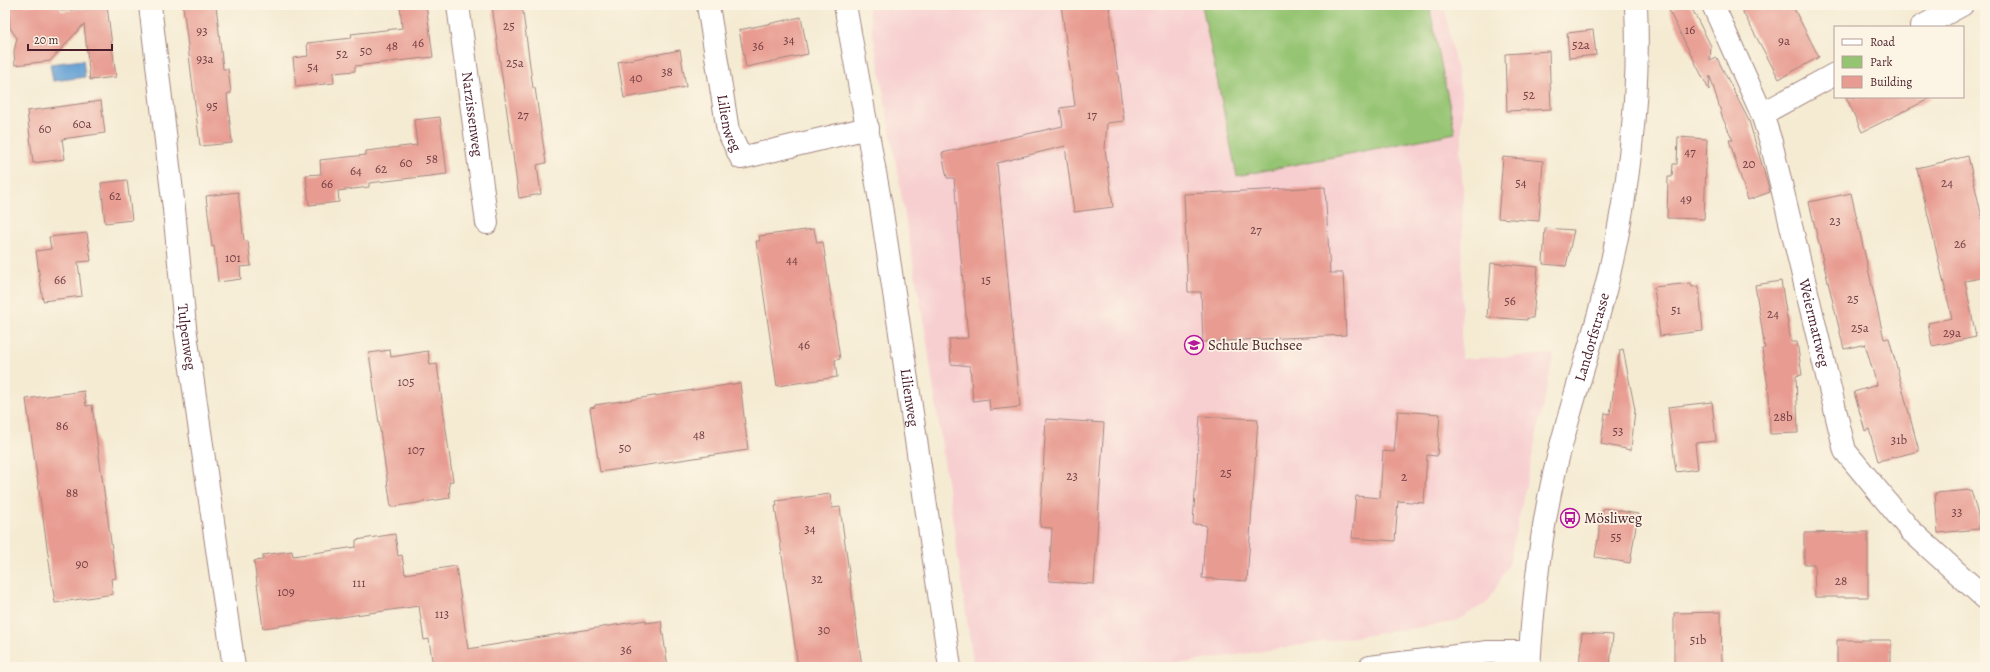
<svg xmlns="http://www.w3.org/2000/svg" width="1990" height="672" font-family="Alegreya,serif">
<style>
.built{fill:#f7cfd0}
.green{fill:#95c472;stroke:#70724e}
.water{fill:#64a0d4;stroke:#576080}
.building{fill:#e89b91}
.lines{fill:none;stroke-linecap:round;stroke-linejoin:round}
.minor-casing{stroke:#a0857f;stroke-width:24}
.tertiary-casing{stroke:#a0857f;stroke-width:24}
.minor{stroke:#fff;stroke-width:22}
.tertiary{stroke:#fff;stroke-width:22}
.labels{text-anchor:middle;stroke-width:3.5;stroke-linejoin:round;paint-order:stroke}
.number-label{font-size:13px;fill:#723e44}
.street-label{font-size:15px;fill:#4a1f2b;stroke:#fcf5e5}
.poi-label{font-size:15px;fill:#4a1f2b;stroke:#fcf5e5;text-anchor:start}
</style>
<rect width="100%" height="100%" fill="#fcf5e5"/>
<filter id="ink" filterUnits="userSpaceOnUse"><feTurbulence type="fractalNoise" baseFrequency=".025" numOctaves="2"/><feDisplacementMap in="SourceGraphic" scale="8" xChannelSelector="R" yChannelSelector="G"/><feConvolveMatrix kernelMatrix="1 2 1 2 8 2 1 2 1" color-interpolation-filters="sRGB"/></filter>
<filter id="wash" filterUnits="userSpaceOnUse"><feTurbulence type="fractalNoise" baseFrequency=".012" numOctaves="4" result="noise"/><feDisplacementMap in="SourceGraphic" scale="16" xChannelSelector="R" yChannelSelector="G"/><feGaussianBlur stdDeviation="0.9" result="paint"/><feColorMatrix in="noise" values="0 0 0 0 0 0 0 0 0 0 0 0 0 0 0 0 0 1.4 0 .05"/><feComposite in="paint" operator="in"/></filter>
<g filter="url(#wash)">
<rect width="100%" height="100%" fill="#f5ebd3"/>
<!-- built -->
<path class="built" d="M868,5H1444L1462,97V142L1460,149L1463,189L1461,359L1554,354L1509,564L1488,602L1454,622L1157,667H983L973,662L926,336Z"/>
<!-- green -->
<path class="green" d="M1202,5H1429L1455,133L1237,176Z"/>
<!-- water -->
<path class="water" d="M83,60L85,77L53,81L50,64Z"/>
<g id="blocks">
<!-- building -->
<path class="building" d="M8,5H60L61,11L107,6L116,77L90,80L84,24L50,61L15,65L14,52L17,38L10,28Z
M183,5H216L223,69H228L231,93L227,94L232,143L200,146Z
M400,5H426L433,57L355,66V71L333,73L334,83L296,87L293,58L308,56L307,43L352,38L351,34L402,28Z
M492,5H522L533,88H535L546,163L537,165L541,194L519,198Z
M1061,5H1109L1124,121L1107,123L1105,149L1113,207L1074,212L1065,146L997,163L1020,407L990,410L989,399L973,401L970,366L951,364L949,339L968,338L954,178H947L942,153L1063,126L1060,108L1075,106Z
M1681,5H1690L1711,46L1710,61L1717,58L1749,121L1770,192L1748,200L1729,140H1733L1723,119L1710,76L1709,90L1669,11Z
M1739,5H1792L1819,57L1779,79Z
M801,17L808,54L746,67L739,30Z
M1593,30L1596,55L1569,58L1567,33Z
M680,50L686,87L624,98L618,62Z
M1549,51L1551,109L1507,111L1505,54Z
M1846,97H1933L1862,132Z
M101,101L105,133L62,139L65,159L33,163L27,111Z
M440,117L447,174L369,183V187L338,191L339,202L309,205L306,175L321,174L320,160L366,155V151L417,145L414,120Z
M1678,137L1707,139L1704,219L1667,218L1668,177H1672L1673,164H1677Z
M1968,156L1985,231V277L1965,281L1976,337L1932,346L1928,323L1952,318L1917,168Z
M1503,157L1543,161L1539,221L1498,218Z
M127,180L132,220L105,223L101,183Z
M1325,187L1330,273H1343L1346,335L1203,342L1201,292H1188L1184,194Z
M238,192L244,241H248L251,266L240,267L241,279L218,282L214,246L212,247L206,196Z
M1851,193L1884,339L1889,338L1919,451L1878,461L1869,429L1865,431L1854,392L1877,385L1865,344H1866L1844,349L1809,202Z
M1545,228L1574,230L1566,266L1543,264Z
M814,229L817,243L823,242L840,359L835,360L837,377L777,386L756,241H760L759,236Z
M87,233L91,261L78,262L82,296L43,301L36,251L51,249L49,237Z
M1491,263L1538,267L1533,318H1527V320L1487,317Z
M1781,281L1791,342H1797L1802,375L1796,376L1798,433L1770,434L1769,393L1762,349L1765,348L1755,285Z
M1691,283L1692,287L1699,286L1703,331L1660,336L1654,287Z
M1623,349L1635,410L1631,450L1601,444L1605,413L1610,414L1620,350Z
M390,350L391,357L428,351L430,365L437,364L453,481L449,482L450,498L391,507L369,353Z
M740,383L748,450L600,472L590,408L595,407V405Z
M84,391L86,406L92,405L116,578L111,579L113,594L55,603L26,399Z
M1712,402L1716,441L1695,443L1698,469L1676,472L1668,407Z
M1398,411L1440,414L1437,456L1427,455L1424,503L1398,501L1395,541L1352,538L1356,496L1380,498L1383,451L1394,452Z
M1200,416L1258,419L1247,581L1202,578L1206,525L1193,524Z
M1046,419L1104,423L1094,584L1049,581L1052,528L1040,527Z
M1971,490L1978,515L1979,529L1938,533L1935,493Z
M830,494L832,508L840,507L862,667H798L775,506H777L776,501Z
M1603,508L1638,514L1630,563L1595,557Z
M1868,532V597H1815L1814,564H1804V533Z
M395,534L398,556L402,555L405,574L456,566L468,649L646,620V623L661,621L668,667H433L429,639L424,640L419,606L263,628L254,561L263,560V555L292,551L293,556L356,547V540Z
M1721,612L1722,665H1716V667H1674V613Z
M1582,633L1613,635L1610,667H1579Z
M1837,640H1891V667H1837Z"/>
</g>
</g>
<g filter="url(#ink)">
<use href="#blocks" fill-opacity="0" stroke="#a0857f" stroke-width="1"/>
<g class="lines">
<defs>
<g id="minor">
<path id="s1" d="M150,5L174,209L185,327L234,667"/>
<path id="s2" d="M458,5L487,223"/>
<path id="s3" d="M708,5L728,131L741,158L868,128"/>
<path id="s4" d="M845,5L881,206L950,667"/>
<path id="s5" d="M1713,5L1762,114L1771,142L1845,451L1911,531L1985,598"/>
<path d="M1921,27L1962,5"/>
<path d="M1762,114L1835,74"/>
<path d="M1370,667L1488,652H1530"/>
</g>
<g id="tertiary">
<path id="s6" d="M1529,667C1533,604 1539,541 1553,479C1568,409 1594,341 1610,270C1630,182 1640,95 1636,5"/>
</g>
</defs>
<!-- minor casing -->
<use href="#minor" class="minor-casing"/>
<!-- tertiary casing -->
<use href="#tertiary" class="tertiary-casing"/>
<!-- minor -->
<use href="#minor" class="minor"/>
<!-- tertiary -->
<use href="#tertiary" class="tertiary"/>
</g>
</g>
<!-- icons -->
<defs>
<symbol id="school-ring" viewBox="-11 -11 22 22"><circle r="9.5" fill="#fcf5e5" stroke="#b5179e" stroke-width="1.5"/><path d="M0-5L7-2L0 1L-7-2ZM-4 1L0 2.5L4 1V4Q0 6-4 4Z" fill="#b5179e"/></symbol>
<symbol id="bus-ring" viewBox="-11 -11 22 22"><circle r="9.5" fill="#fcf5e5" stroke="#b5179e" stroke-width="1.5"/><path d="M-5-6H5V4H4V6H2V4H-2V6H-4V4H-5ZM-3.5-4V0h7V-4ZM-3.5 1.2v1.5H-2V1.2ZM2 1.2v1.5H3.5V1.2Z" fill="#b5179e"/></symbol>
</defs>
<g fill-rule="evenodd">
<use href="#school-ring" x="1183" y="334" width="22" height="22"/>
<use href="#bus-ring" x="1559" y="507" width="22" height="22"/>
</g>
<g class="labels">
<!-- number labels -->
<g class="number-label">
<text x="509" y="30">25</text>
<text x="1690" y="34">16</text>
<text x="202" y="35">93</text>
<text x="789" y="44">34</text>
<text x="1784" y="45">9a</text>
<text x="418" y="47">46</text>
<text x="1581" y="49">52a</text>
<text x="392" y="50">48</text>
<text x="758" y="50">36</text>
<text x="366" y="55">50</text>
<text x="342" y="58">52</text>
<text x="205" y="63">93a</text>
<text x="515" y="67">25a</text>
<text x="313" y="71">54</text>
<text x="667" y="76">38</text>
<text x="636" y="82">40</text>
<text x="1529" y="99">52</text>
<text x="212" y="110">95</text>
<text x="523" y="119">27</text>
<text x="1092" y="119">17</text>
<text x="82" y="128">60a</text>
<text x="45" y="133">60</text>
<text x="1690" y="156">47</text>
<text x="432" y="163">58</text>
<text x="406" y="167">60</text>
<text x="1749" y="168">20</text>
<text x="381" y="173">62</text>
<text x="356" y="175">64</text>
<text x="1521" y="187">54</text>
<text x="1947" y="187">24</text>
<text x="327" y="188">66</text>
<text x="115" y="200">62</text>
<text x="1686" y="203">49</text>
<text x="1835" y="225">23</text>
<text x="1256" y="234">27</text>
<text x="1960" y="248">26</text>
<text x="233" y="262">101</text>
<text x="792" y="264">44</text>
<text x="60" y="284">66</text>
<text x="986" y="284">15</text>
<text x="1853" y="303">25</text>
<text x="1510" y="305">56</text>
<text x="1676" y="314">51</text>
<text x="1773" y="318">24</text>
<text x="1860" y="332">25a</text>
<text x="1952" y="337">29a</text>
<text x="804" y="349">46</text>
<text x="406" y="386">105</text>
<text x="1783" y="421">28b</text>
<text x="62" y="430">86</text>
<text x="1618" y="435">53</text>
<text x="699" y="439">48</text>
<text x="1899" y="444">31b</text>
<text x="625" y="452">50</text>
<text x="416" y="454">107</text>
<text x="1226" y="477">25</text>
<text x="1072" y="480">23</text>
<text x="1404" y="481">2</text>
<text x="72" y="497">88</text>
<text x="1957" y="516">33</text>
<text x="810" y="533">34</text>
<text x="1616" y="541">55</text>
<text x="82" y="568">90</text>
<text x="817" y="583">32</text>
<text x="1841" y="585">28</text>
<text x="359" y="587">111</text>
<text x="286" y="596">109</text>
<text x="442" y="618">113</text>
<text x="824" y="634">30</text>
<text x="1698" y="644">51b</text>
<text x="626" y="654">36</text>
</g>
<!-- street labels -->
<g class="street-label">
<text dy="5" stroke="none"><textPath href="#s2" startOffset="110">Narzissenweg</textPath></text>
<text dy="5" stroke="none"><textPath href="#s3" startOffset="120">Lilienweg</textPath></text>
<text dy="5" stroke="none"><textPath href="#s5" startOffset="335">Weiermattweg</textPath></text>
<text dy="5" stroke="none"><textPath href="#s1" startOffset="334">Tulpenweg</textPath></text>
<text dy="5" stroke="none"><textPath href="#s6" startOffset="337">Landorfstrasse</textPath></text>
<text dy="5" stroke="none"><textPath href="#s4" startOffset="398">Lilienweg</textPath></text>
</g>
<!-- poi labels -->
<g class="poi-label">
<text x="1208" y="350">Schule Buchsee</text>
<text x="1584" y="523">Mösliweg</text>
</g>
</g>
<!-- margin -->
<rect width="1990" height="672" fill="none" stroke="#fcf5e5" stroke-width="20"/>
<!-- legend -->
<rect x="1834" y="26" width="130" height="72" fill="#fcf5e5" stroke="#b59f9b"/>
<rect x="1842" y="39" width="20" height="6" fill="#ffffff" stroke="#b59f9b"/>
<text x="1870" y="46" font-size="12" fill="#4a1f2b">Road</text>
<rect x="1842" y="56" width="20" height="12" fill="#95c472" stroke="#b59f9b"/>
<text x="1870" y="66" font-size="12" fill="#4a1f2b">Park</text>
<rect x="1842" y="76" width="20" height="12" fill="#e89b91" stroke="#b59f9b"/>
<text x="1870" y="86" font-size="12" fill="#4a1f2b">Building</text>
<!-- scale -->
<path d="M28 44v6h84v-6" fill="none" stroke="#4a1f2b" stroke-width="2"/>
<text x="34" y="44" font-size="12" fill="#4a1f2b" stroke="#fcf5e5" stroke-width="3" paint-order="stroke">20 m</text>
</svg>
